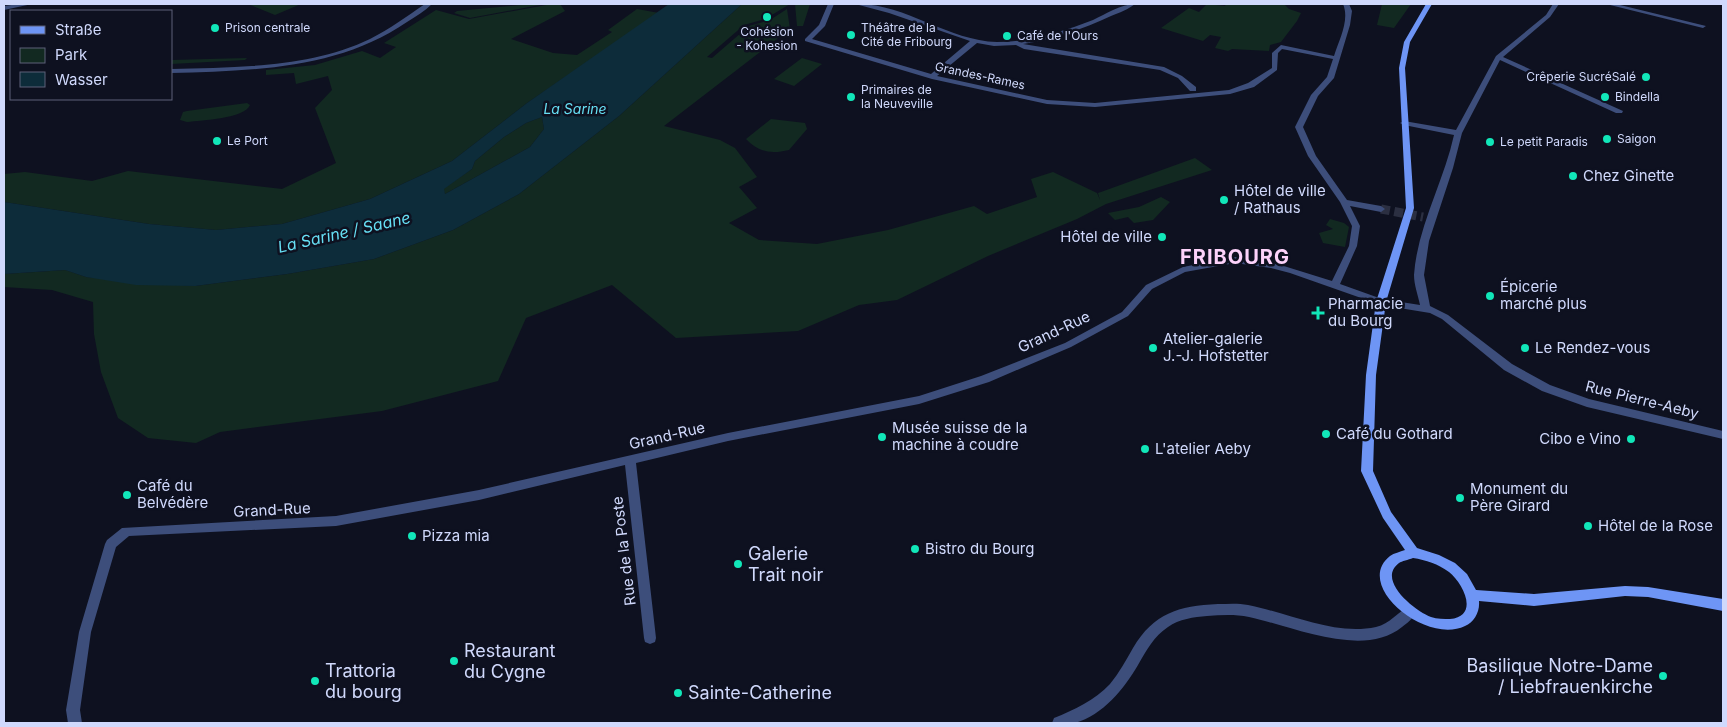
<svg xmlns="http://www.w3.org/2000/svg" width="1727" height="727" font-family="Inter,sans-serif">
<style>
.green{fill:#122921}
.water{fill:#0d2c3a;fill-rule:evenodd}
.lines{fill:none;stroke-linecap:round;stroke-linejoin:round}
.street-tunnel{stroke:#2b2f41;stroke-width:9;stroke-dasharray:9 4.5;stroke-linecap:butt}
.street{fill:#3d4e7b;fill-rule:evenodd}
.secondary{fill:#6e95f5;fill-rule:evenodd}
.poi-dot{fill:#11e7b9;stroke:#0e1120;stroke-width:2}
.labels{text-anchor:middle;stroke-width:5;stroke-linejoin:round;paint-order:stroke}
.far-poi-label{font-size:12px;fill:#d0d9fc;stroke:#0e1120;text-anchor:start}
.far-street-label{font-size:12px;fill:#d0d9fc;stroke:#0e1120}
.far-water-label{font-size:14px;font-style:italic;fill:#66dff4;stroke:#0e1120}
.poi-label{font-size:15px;fill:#d0d9fc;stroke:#0e1120;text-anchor:start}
.street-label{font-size:15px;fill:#d0d9fc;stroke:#0e1120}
.water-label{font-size:16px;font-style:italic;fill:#66dff4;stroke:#0e1120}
.near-poi-label{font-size:18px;fill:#d0d9fc;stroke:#0e1120;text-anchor:start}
.district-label{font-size:20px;font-weight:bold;letter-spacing:1px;fill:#fcd2fa;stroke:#0e1120}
</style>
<rect width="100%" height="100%" fill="#0e1120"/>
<!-- green -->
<path class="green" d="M248,4H301L275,15Z
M532,4H545L470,18L454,13L457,11Z
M552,4H560L565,11L511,39L553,53L577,55L612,32L608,30L637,9L659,13L527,103L452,161L370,199L282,224L216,230L149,224L4,202V174L25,172L92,181L128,171L282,189L336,163L315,108L332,90L328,76L296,84L294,73L266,75V70L315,65L362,51L380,58L396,47L384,43L436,10L469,19Z
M742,4H790L765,19L744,25L707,57L712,58L749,26L770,20L787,9L790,29L664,126L720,140L735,148L757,177L739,187L757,208L729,223L759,240L817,244L888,230L974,206L987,214L1037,197L1031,179L1053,172L1097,193L1100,200L1098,193L1101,192L1195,158L1212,170L1106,204L1077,219L988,256L897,300L859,305L798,331L676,338L612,285L526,318L498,381L382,411L220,432L196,443L148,438L118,418L101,372L94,334L93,302L52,290L4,287V274L65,270L86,277L195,286L287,274L374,259L453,230L519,194L619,116Z
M795,4H810L803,26H797Z
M1207,4L1225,6L1226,4H1284L1289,9L1301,13L1297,21L1281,42L1270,45L1269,51L1232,49L1228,51L1215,48L1221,37L1210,35L1203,41L1161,28L1189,8L1199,12Z
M1382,4H1411L1394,28L1377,25Z
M247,58L245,60L171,64V60Z
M802,58L822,64L794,86L774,79Z
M247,103L250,105C244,119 202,120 187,122L180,120L183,112L187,111Z
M542,117L544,129L530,147L445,194L443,189L472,169L475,161L504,137L526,123Z
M771,119L805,123L807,129L789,150C772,154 759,153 746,139Z
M1161,197L1170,202L1153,220L1134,223L1128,217L1115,220L1108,213L1139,207Z
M1330,219L1344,223L1349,227L1345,247L1323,243L1319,233L1333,229L1326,225Z"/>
<!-- water -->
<path class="water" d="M669,4H742L619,116L519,194L453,230L374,259L287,274L195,286L136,285L86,277L65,270L4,274V202L149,224L216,230L282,224L370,199L452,161L527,103ZM542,117L544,129L530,147L445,194L444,189L472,169L475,161L504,137L526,123Z"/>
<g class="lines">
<!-- street-tunnel -->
<path class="street-tunnel" d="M1381,209L1423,217"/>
<!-- street -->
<path class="street" d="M19,4H32L4,10V6Z
M425,4H432C425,11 416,16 407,22C339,69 252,71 171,73V69C237,67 310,68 370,39C390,29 407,16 425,4Z
M828,4H834L825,26L812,39L931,74L970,41L889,13L859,5L858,4C906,4 949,41 997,42C1030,42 1062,32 1093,20C1106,14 1121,4 1135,4C1129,9 1119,13 1111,16C1083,29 1054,39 1023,44L1164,67L1182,76L1196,87V91H1190L1178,78L1160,70L1024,49L1016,45L994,46L977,43L937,76L1047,100L1095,103L1229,90L1248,83L1272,68V53L1281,45L1334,56C1339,40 1350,20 1343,4H1349L1352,11L1350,25L1334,78L1318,96L1303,127L1316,156L1347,200L1381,206L1385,209L1381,212L1350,206L1360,226L1357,246L1340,284L1382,299L1420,305C1418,295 1414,285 1414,275C1417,228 1444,181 1454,135L1404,125L1400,123L1404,121L1456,130L1496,56L1546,15L1553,4H1559L1550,17L1503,57L1623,111L1622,113H1616L1500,60L1462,133L1453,168L1429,241L1424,275L1430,306L1448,315L1512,364L1550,385L1589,399L1723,431V439L1587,407L1542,391L1504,370L1442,319L1430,313L1381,305L1290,273L1271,268L1235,263L1185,272L1152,289L1128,316L1071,347L989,382L919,404L728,441L636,463L656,638L655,642L650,644L645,642L644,638L625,465L479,500L336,526L129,536L116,547L91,632L80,710L82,723H68L66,710L79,632L105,544L107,540L122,528L336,516L479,490L728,433L919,396L981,376L1065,343L1122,312L1146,285L1183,267L1235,257L1271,262L1332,281L1349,246L1352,226L1340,202L1308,156L1295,127L1311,95L1327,77L1333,59L1282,49L1278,53L1277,70L1254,87L1230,94L1095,107L1047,104L932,79L805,41V39L819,25Z
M1606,4H1616L1706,26L1703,28Z
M1218,604C1228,604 1238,603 1248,605C1289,613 1334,636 1376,627C1390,624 1397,612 1409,607L1413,609L1415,613C1413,619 1407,623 1402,627C1363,659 1292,626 1249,617C1235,614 1221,615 1207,616C1194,617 1179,619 1168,627C1154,636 1146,651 1138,665C1124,689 1103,715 1075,723C1068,725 1059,723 1052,723L1054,718C1074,710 1095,700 1110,684C1119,673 1126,660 1133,648C1154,613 1178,606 1218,604Z"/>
<!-- secondary -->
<path class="secondary" d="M1426,4H1432L1410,42L1405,68L1414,208L1386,302L1376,375L1373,471L1391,512L1417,548L1439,555L1455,563L1467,574L1476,590L1534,594L1625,586L1648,587L1723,599V611L1648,597L1625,596L1534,606L1479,601C1480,612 1474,622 1465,626C1425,645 1353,585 1390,556C1394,553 1400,552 1405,550L1383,518L1361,471L1366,375L1376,302L1406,208L1399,68L1404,42ZM1413,558C1426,560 1438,564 1449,572C1463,583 1480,616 1450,619C1444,619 1437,619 1431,617C1415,611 1376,580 1399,563C1402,561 1408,560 1413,558Z"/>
</g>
<!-- markers -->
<g class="poi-dot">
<circle cx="767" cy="17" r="5"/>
<circle cx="215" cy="28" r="5"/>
<circle cx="851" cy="35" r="5"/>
<circle cx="1007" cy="36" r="5"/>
<circle cx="1646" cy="77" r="5"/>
<circle cx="851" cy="97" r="5"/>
<circle cx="1605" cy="97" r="5"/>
<circle cx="1607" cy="139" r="5"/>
<circle cx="217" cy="141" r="5"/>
<circle cx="1490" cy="142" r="5"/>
<circle cx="1573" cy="176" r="5"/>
<circle cx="1224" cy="200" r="5"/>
<circle cx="1162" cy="237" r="5"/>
<circle cx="1490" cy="296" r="5"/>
<path d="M1315.5 305.5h5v5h5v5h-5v5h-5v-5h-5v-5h5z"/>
<circle cx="1153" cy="348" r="5"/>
<circle cx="1525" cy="348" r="5"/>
<circle cx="1326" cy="434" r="5"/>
<circle cx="882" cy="437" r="5"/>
<circle cx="1631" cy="439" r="5"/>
<circle cx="1145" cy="449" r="5"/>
<circle cx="127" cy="495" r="5"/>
<circle cx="1460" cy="498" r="5"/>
<circle cx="1588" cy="526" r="5"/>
<circle cx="412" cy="536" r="5"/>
<circle cx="915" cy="549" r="5"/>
<circle cx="738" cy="564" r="5"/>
<circle cx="454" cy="661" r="5"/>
<circle cx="1663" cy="676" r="5"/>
<circle cx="315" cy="681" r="5"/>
<circle cx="678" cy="693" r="5"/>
</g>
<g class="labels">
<!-- far-poi labels -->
<g class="far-poi-label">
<text x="225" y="32">Prison centrale</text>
<text x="861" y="32">Théâtre de la<tspan x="861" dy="14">Cité de Fribourg</tspan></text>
<text x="767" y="36" text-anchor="middle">Cohésion<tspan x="767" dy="14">- Kohesion</tspan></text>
<text x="1017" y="40">Café de l'Ours</text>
<text x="1636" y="81" text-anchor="end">Crêperie SucréSalé</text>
<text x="861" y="94">Primaires de<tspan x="861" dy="14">la Neuveville</tspan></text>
<text x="1615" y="101">Bindella</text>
<text x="1617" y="143">Saigon</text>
<text x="227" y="145">Le Port</text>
<text x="1500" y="146">Le petit Paradis</text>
</g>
<!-- far-street labels -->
<g class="far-street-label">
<text transform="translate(980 76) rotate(12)" y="4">Grandes-Rames</text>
</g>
<!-- far-water labels -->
<g class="far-water-label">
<text x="575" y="114">La Sarine</text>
</g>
<!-- poi labels -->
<g class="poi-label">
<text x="1583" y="181">Chez Ginette</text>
<text x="1234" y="196">Hôtel de ville<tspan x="1234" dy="17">/ Rathaus</tspan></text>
<text x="1152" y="242" text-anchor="end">Hôtel de ville</text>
<text x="1500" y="292">Épicerie<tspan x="1500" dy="17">marché plus</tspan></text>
<text x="1328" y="309">Pharmacie<tspan x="1328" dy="17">du Bourg</tspan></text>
<text x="1163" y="344">Atelier-galerie<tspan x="1163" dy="17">J.-J. Hofstetter</tspan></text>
<text x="1535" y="353">Le Rendez-vous</text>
<text x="892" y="433">Musée suisse de la<tspan x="892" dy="17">machine à coudre</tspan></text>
<text x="1336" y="439">Café du Gothard</text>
<text x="1621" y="444" text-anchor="end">Cibo e Vino</text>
<text x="1155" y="454">L'atelier Aeby</text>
<text x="137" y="491">Café du<tspan x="137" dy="17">Belvédère</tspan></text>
<text x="1470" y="494">Monument du<tspan x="1470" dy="17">Père Girard</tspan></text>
<text x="1598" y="531">Hôtel de la Rose</text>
<text x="422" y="541">Pizza mia</text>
<text x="925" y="554">Bistro du Bourg</text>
</g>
<!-- street labels -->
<g class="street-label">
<text transform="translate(1054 332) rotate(-25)" y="5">Grand-Rue</text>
<text transform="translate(1642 400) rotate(14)" y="5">Rue Pierre-Aeby</text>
<text transform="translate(667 436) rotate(-13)" y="5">Grand-Rue</text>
<text transform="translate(272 510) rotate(-3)" y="5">Grand-Rue</text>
<text transform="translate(624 551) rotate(-97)" y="5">Rue de la Poste</text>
</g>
<!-- water labels -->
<g class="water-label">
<text transform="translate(344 232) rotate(-13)" y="6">La Sarine / Saane</text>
</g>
<!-- near-poi labels -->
<g class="near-poi-label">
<text x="748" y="560">Galerie<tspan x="748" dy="21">Trait noir</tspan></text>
<text x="464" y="657">Restaurant<tspan x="464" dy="21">du Cygne</tspan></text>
<text x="1653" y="672" text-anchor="end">Basilique Notre-Dame<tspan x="1653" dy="21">/ Liebfrauenkirche</tspan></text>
<text x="325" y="677">Trattoria<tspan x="325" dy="21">du bourg</tspan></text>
<text x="688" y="699">Sainte-Catherine</text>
</g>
<!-- district labels -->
<g class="district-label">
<text x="1235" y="264">FRIBOURG</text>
</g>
</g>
<!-- border -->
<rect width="1727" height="727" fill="none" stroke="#d0d9fc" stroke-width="10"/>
<!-- legend -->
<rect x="10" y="10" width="162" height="90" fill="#0e1120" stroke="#5c6178"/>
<rect x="20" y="26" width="25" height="8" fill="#6e95f5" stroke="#5c6178"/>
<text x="55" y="35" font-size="15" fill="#d0d9fc">Straße</text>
<rect x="20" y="48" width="25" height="15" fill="#122921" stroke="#5c6178"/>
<text x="55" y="60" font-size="15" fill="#d0d9fc">Park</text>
<rect x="20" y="72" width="25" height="15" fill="#0d2c3a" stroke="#5c6178"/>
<text x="55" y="85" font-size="15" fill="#d0d9fc">Wasser</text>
</svg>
